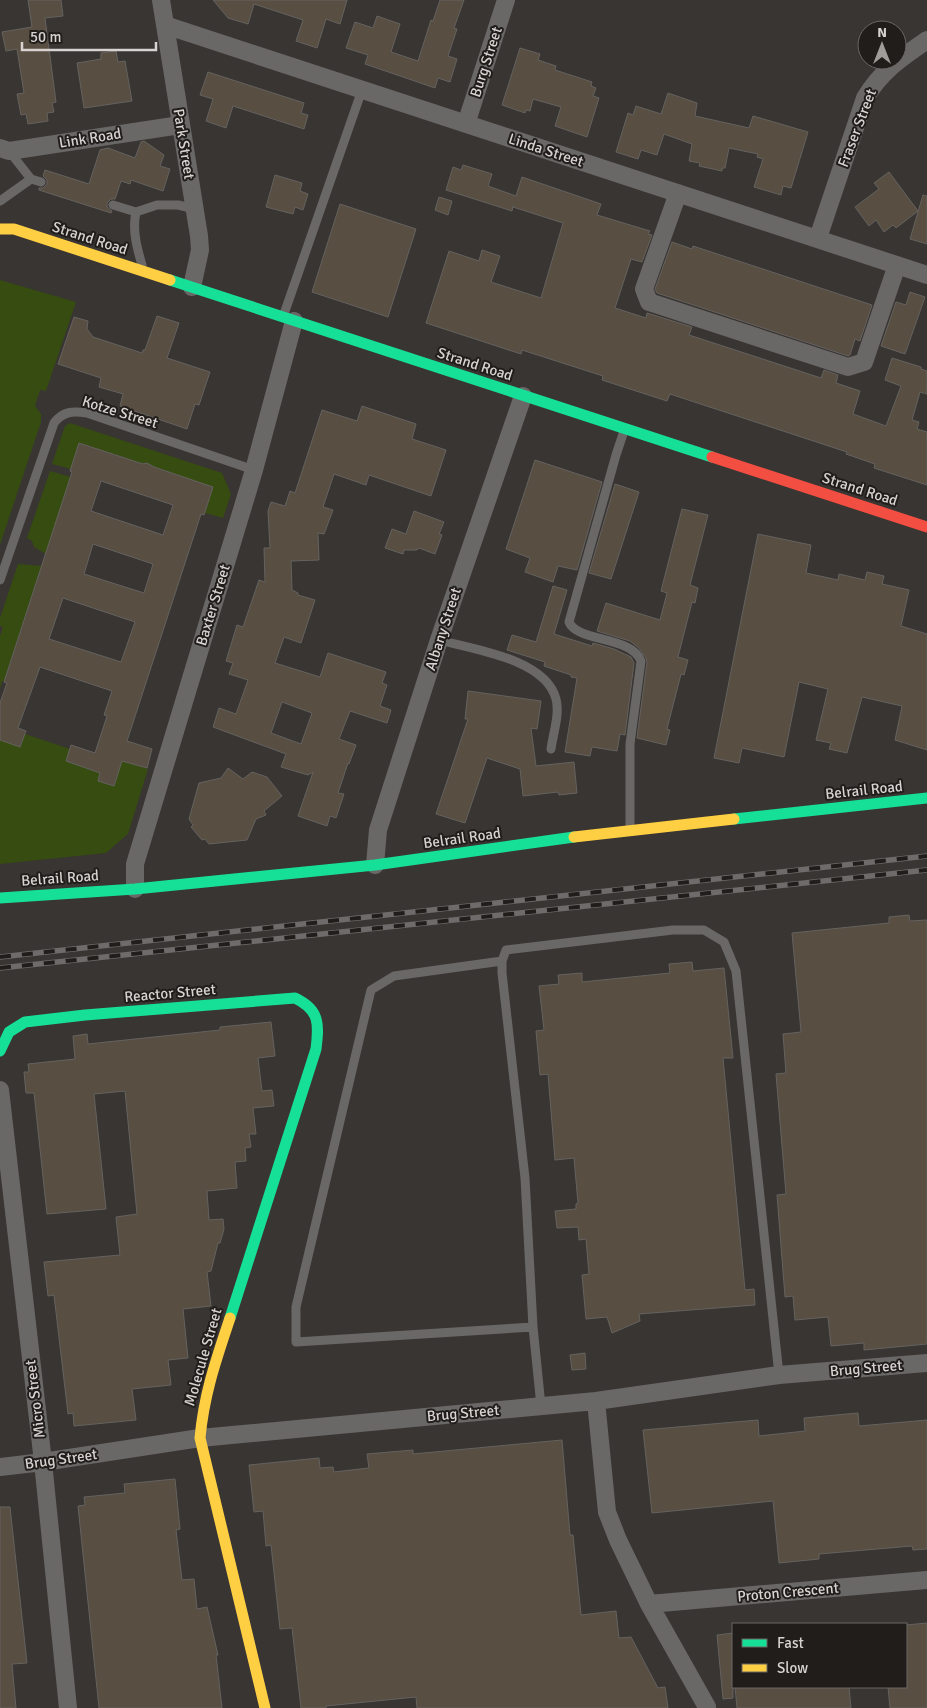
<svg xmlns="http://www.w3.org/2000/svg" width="927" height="1708" font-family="Signika,sans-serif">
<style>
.green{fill:#364c10}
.building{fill:#584e41;stroke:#646260;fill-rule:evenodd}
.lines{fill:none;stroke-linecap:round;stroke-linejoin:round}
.lane{stroke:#6a6867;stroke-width:9}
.street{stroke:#6a6867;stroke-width:18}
.fast{stroke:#16e098;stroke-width:11}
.slow{stroke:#ffcf43;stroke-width:11}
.jam{stroke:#f24e42;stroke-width:11}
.rail-casing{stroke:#6e6b6a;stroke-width:5.5}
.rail{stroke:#201d1b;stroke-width:4;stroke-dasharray:11;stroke-linecap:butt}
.labels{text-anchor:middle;stroke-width:4;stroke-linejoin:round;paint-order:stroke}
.street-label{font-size:15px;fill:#d8d3d1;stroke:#201d1b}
</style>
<rect width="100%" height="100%" fill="#393533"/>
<!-- green -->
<path class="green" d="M0,280L76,302L46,391L40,390L35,406L41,414V422L0,545Z
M70,423L222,473L231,494L223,518L205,513L213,487L149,466L147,463L144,464L80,443L71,469L52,464L65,426Z
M50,471L71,477L46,554L34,547L32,541L27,538Z
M18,564L42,566L4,682L2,681L0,689V636L3,627L0,626V618Z
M25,734L70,749L66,761L100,773L98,781L114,786L117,779L112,777L118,758L132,762V764L148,769L128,834L106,853L0,864V740Z"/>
<!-- building -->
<path class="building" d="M28,0H61L63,16L45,18L56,102L52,103L54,112L47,113L48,121L28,124L26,114L21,115L17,94L24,93L17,49L6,51L2,32L32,27Z
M213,0H347L340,24L326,19L317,48L296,41L303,20L254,4L248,24L228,18Z
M440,0H464L454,28L457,29L448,56L457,59L450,82L438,78L435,88L403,77L365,64L368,55L346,48L355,22L373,28L377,16L400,24L391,52L418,61L431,20L433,21Z
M520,48L540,54L538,60L556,66L555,70L592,82L591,86L596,88L593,96L599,98L587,137L555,126L561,107L533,99L530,111L526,110L525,113L502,105Z
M116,51L118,62L125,61L132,101L84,108L77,63L101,59V53Z
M208,72L304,103L301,113L308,115L304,129L233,106L226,128L206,121L213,99L200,95Z
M668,93L697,103L695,116L749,128L753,116L808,132L791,188L783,186L781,195L754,187L763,159L757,157L758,154L729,148L725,168H722V171L699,166L700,163L689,161L692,144L664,134L657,155L641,150L638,159L616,152L628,113L633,115L636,106L661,114Z
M144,141L164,155L160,166L170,169L163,191L131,180L130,184L121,181L115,199H111L107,203V207L112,211L111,213L39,190V188H43L47,184V180L43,176L45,170L89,184L100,150L108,148L135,158L141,142Z
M463,165L492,174L488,186L516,196L522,177L601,204L597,215L650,231L648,234L652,235L642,262L631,259L615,308L646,318L647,313L692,327L689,335L821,378L824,370L838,375L836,383L860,391L853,414L886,426L901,386L885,380L892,358L921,367V369L927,371V394L920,392L912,420L919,422L917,429L927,432V485L874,468L875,464L846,454L847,452L670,394L667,401L602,380L603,376L522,350L521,354L426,323L449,251L479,261L482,250L500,256L491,282L541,298L563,223L513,207V206L512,211L446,190L453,167L461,170Z
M889,172L918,211L896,228L893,225L884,232L876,220L869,226L855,207L879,189L874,183Z
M275,175L302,183L300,191L308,194L303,210L295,207L293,214L266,207Z
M923,195L927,196V244L910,239Z
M439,197L452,201L448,215L435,210Z
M340,204L416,229L388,317L312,292Z
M672,242L692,249L693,246L872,305L860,341L855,339L850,355L848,356L657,293L655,289Z
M910,292L925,297L905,354L881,346L896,302L906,305Z
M157,316L179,323L167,358L210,372L199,405L195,404L187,429L120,406L123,394L99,387L101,378L58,364L74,317L88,321L87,329L93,337L142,353L143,350H145Z
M362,406L416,424L412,439L446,450L431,496L369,475L366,485L334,474L323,507L333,510L324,534L318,533L319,560L291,561L292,590L298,593V595L315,600L301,643L284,637L275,663L320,677L328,653L386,672L382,683L387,685L380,706L391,710L387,723L350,711L339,739L356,745L349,764L348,763L338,793L344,794L336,818L330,816L327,826L298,816L313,772L308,775L281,767L286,754L213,727L219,708L236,714L248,680L229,674L233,663L226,661L237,625L243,627L259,580L265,582L264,548H270L268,511L271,502L285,506L290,491L295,493L322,410L357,421ZM282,702L312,713L301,744L271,733Z
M79,443L143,464L147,463L154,467L213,487L204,515L201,514L127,741L152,749L147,768L122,761L114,786L98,781L100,773L66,761L71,745L95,753L107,716L104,715L112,691L40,667L18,728L26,731L20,747L0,740V703L7,683L4,682L72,472L70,471ZM101,481L173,505L163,535L91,511ZM93,544L153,564L144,593L84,574ZM63,598L135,622L121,662L49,639Z
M535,460L602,482L577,570L558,566L553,582L525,572L530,558L506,549Z
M615,484L639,492L611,579L589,573Z
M682,509L708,515L690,585L698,588L695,603L692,602L678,657L688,660L684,675L681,674L667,729L670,730L666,745L637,738L647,662L646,658L639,648L630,641L597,631L606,603L660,620L667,593L661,591Z
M414,511L444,522L439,534L442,535L435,554L419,548L417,550H404L403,554L385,548L392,529L406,534Z
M758,534L811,545L806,573L838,580L839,574L865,580L867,572L884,576L882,584L909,590L901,626L927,634V750L895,740L902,706L862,697L847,753L829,749L831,743L816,740L828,689L799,682L784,757L742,748L739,763L714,758Z
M553,586L567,590L554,634L592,646L593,643L614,649L631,657L634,663L625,735L620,734L617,751L592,747L590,756L565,752L577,678L571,677V675L544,666L545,662L507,650L512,635L536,642Z
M468,691L541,701L537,729L531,728L536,766L574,762L577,793L559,795L558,792L523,796L520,769L487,758L465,823L436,814L468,719H465Z
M228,768L243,779L252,772L267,777L282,796L264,811L266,815L256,819L247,840L209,844L205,839L202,840L191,827L193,825L189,819L199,783L221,778Z
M909,915L910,921L927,920V1344L864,1350V1343L831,1346L828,1317L795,1320L793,1296L785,1297L777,1195L786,1194L776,1074L786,1073L783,1034L801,1032L792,933L889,923V917Z
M692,962L693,971L724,968L733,1058H723L745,1290L754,1289L755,1305L639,1314L640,1321L612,1333L607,1317L586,1319L582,1275L589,1274L586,1239L579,1240L578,1227L557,1228L555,1211L576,1209V1204L578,1203L574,1158L555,1160L548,1074L540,1075L536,1031L544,1030L539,986L559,984L558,975L582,973V982L670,973L669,964Z
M271,1022L275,1056L258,1058L262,1091L272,1090L274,1106L253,1108L256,1134H249L251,1147L245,1148L246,1161L235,1162L237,1188L207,1191L209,1220L223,1219L224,1229L220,1243H218L211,1271L207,1272L211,1306L183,1309L188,1358L168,1360L171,1385L132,1389L136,1420L74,1426L73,1413L68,1414L54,1295L48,1296L44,1262L120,1255L116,1217L137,1214L125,1091L94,1094L106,1209L47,1214L34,1093H26L24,1072H29L28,1064L75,1059L73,1036L87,1034L88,1044L220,1030V1027Z
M585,1353L586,1369L572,1370L570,1355Z
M858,1413L859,1426L927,1420V1549L913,1550L912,1546L819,1554V1559L779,1563L773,1501L652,1513L643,1430L758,1420L759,1436L805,1431L804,1418Z
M562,1440L570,1535H573L581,1615L616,1611L619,1638L631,1637L658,1688L665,1687L668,1708H417L416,1697L326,1706V1708H301L292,1628L280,1629L271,1545L266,1546L263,1511L254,1512L249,1465L319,1458L320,1468L333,1467L334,1472L369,1468L367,1454L413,1450V1454Z
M175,1479L180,1529L176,1530L182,1580L194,1579L197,1609L207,1607L218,1655H216L222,1708H99L78,1506L85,1505L84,1497L125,1493L124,1484Z
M0,1507H10L27,1663L12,1664L16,1708H0Z
M927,1623V1708H890L888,1687H906V1625Z
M733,1633V1698L723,1699L717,1635Z
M735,1687H849L851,1708H737Z"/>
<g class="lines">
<!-- lane -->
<path class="lane" d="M9,151L31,179L41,182
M0,201L31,179
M113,205L136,212L157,205H178L195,209
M136,212C132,230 137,248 142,265
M284,314L362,90
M624,431L616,455L569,622C577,642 632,636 641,661L630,744V830
M0,580L54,423C63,411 73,411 87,413L254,470
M439,640C473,649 546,659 556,699C560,714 553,734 551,749
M502,961L394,976L371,990L296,1307V1342L533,1327
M541,1406L533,1327L525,1178L502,973V961L506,950L673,930H704L724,942L736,971L779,1375"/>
<!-- street -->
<path class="street" d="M161,0L199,236L200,250L192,287
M165,25L927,275
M466,124L506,0
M0,148L9,151L16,150L180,125
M678,193L644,289L649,302L848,367L864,362L897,265
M818,238L865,98C882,70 901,58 927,40
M375,865L378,830L439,640L523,396
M135,889V864L254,470L294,321
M0,1090L43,1462L68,1708
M596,1401L607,1512L618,1540L649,1604L707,1707
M0,1467L43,1462L200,1438L596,1401L779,1375L927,1363
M649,1604L927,1580"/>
<!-- fast -->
<path class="fast" d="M170,280L712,457
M734,819L927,798
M0,898L135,889L375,865L574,837
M0,1051L9,1032L25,1022L85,1015L295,998C320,1010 319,1024 316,1049L230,1318"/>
<!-- slow -->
<path class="slow" d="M0,229H14L170,280
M574,837L734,819
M230,1318C216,1360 204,1394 200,1438L265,1708"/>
<!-- jam -->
<path class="jam" d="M712,457L927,527"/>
<defs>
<path id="rail" d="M0,957L927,856
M0,968L927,870"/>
</defs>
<!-- rail casing -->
<use href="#rail" class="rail-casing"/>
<!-- rail -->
<use href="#rail" class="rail"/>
</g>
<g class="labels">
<!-- street labels -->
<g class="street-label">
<text transform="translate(486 62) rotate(-72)" y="5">Burg Street</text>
<text transform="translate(857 128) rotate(-69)" y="5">Fraser Street</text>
<text transform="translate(90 138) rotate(-9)" y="5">Link Road</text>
<text transform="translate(184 144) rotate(81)" y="5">Park Street</text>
<text transform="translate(546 150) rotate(18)" y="5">Linda Street</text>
<text transform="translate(90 238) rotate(18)" y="5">Strand Road</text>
<text transform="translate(475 364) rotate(18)" y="5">Strand Road</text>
<text transform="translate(120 412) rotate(17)" y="5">Kotze Street</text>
<text transform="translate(860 489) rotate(18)" y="5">Strand Road</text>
<text transform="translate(213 605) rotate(-73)" y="5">Baxter Street</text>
<text transform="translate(443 629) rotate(-72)" y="5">Albany Street</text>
<text transform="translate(864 790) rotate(-6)" y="5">Belrail Road</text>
<text transform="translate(462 838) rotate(-8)" y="5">Belrail Road</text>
<text transform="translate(60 878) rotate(-4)" y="5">Belrail Road</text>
<text transform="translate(170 993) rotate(-5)" y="5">Reactor Street</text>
<text transform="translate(203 1357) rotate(-74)" y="5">Molecule Street</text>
<text transform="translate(866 1368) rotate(-5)" y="5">Brug Street</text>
<text transform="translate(35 1399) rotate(-97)" y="5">Micro Street</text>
<text transform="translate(463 1413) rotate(-5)" y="5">Brug Street</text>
<text transform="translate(61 1459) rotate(-8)" y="5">Brug Street</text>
<text transform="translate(788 1592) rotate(-5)" y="5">Proton Crescent</text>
</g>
</g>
<!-- legend -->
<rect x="732" y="1623" width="175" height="65" fill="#201d1b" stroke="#6a6664"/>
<rect x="742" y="1639" width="25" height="8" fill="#16e098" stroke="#6a6664"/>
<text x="777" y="1648" font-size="15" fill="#d8d3d1">Fast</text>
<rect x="742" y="1664" width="25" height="8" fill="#ffcf43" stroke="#6a6664"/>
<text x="777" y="1673" font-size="15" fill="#d8d3d1">Slow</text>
<!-- north arrow -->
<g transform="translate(882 45)"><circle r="24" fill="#201d1b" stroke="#6a6664"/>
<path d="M0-4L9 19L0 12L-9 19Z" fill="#a09c9a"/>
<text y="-8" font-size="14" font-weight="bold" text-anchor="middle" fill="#d8d3d1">N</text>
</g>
<!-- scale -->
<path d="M22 42v8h134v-8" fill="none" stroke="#d8d3d1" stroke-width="2.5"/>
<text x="30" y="42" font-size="15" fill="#d8d3d1" stroke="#201d1b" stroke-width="4" paint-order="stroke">50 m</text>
</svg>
